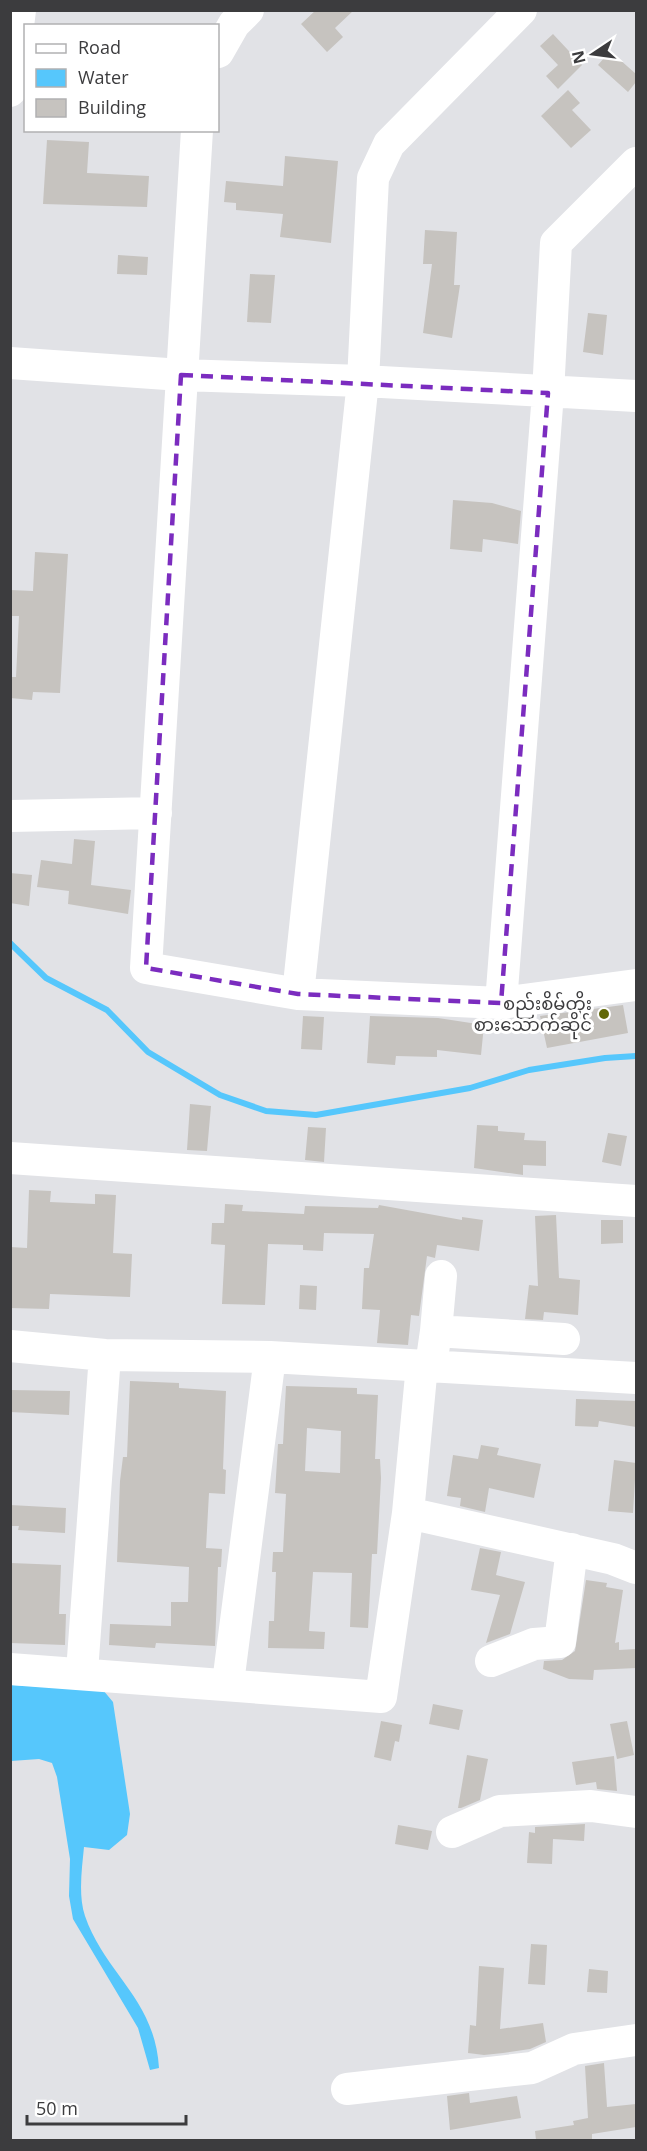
<svg xmlns="http://www.w3.org/2000/svg" width="647" height="2151" font-family="'Open Sans','Noto Sans Myanmar',sans-serif">
<style>
.water{fill:#56c7fc}
.lines{fill:none;stroke-linecap:round;stroke-linejoin:round}
.stream{stroke:#56c7fc;stroke-width:6}
.building{fill:#c6c3bf;fill-rule:evenodd}
.minor{stroke:#fff;stroke-width:32}
.marked{fill:none;stroke:#7b2cbf;stroke-width:4.5;stroke-dasharray:12 8;stroke-linejoin:round}
.poi-dot{fill:#616707;stroke:#fff;stroke-width:2}
.labels{text-anchor:middle;stroke-width:6;stroke-linejoin:round;paint-order:stroke}
.poi-label{font-size:18px;fill:#3c3c3e;stroke:#fff;text-anchor:end}
</style>
<rect width="100%" height="100%" fill="#e1e2e6"/>
<!-- water -->
<path class="water" d="M11,1685L103,1690L113,1702L130,1814L127,1835L109,1850L84,1847C82,1868 78,1895 85,1916C105,1974 155,1999 159,2068L150,2070L138,2028L73,1919L69,1896L70,1859L57,1777L52,1763L39,1759L11,1761Z"/>
<g class="lines">
<!-- stream -->
<path class="stream" d="M10,943L46,978L107,1010L148,1052L220,1095L266,1111L316,1115L470,1088L529,1070L605,1058L636,1056"/>
</g>
<!-- building -->
<path class="building" d="M316,10H354L335,28L343,37L327,52L301,24Z
M553,34L582,65L558,89L546,76L558,65L540,46Z
M610,51L636,74V82L628,92L598,65Z
M568,90L580,103L572,110L591,130L571,148L541,116Z
M47,140L89,142L87,173L149,176L147,207L43,204Z
M285,156L338,161L331,243L280,237L283,214L236,210V203L224,202L226,181L283,186Z
M425,230L457,232L454,285H460L452,338L423,333L432,264H423Z
M118,255L148,257L147,275L117,274Z
M250,274L275,275L271,323L247,322Z
M588,313L607,315L603,355L583,352Z
M453,500L492,503L521,511L518,544L483,539L482,552L450,549Z
M35,552L68,554L60,693L33,692L32,700L10,698V677H16L19,616H10V590L33,591Z
M74,839L95,841L91,885L131,890L128,914L68,904L69,891L37,887L41,860L72,864Z
M10,873L32,875L29,906L10,903Z
M623,1005L628,1033L547,1048L540,1016Z
M303,1016L324,1017L322,1050L301,1049Z
M370,1016L438,1018L484,1025L481,1055L437,1050V1057L396,1056L395,1065L367,1063Z
M190,1104L211,1106L207,1151L187,1150Z
M477,1125L498,1126V1131L525,1133L524,1140L546,1141V1166L523,1165V1175L474,1168Z
M308,1127L326,1128L324,1162L305,1160Z
M608,1133L627,1136L621,1166L602,1162Z
M29,1190L51,1191L50,1202L95,1204V1194L116,1195L113,1253L132,1254L130,1297L50,1294L49,1309L10,1308V1247L27,1248Z
M225,1204L243,1205L242,1211L304,1214L305,1206L378,1208L379,1205L462,1220V1217L483,1220L479,1251L437,1245L435,1258L427,1256L419,1316L411,1315L408,1345L377,1343L380,1310L362,1309L364,1268H369L374,1234L324,1233L323,1251L303,1250V1245L268,1244L265,1305L222,1304L225,1245L211,1244L212,1223H224Z
M556,1215L559,1278L580,1280L578,1315L544,1312L543,1320L525,1319L529,1285L538,1286L535,1216Z
M601,1220H623V1243L601,1244Z
M300,1285L317,1286L316,1310L299,1309Z
M130,1381L179,1383V1388L226,1391L223,1469L226,1470L225,1494L209,1493L206,1548L222,1549L221,1567H218L215,1646L156,1643L155,1648L109,1645L110,1624L171,1626V1602H188L189,1567L117,1562L120,1481L123,1457H127Z
M286,1386L357,1388V1394L378,1395L375,1459H380L381,1478L377,1554H372L368,1628L350,1627L352,1573L313,1572L309,1631L325,1632L324,1649L268,1648L269,1621H274L276,1572H272L273,1552H283L286,1494L275,1493L278,1444H283ZM307,1428L341,1431L340,1473L305,1471Z
M10,1390L70,1391L69,1415L10,1412Z
M576,1399L636,1401V1427L599,1421L598,1427L575,1426Z
M481,1445L499,1448L497,1455L541,1464L534,1498L489,1488L485,1512L460,1506L461,1498L447,1496L453,1455L478,1459Z
M614,1460L636,1463L633,1513L608,1511Z
M10,1505L66,1508L65,1533L18,1530L19,1526H10Z
M480,1548L501,1552L496,1575L525,1582L510,1634L486,1643L500,1595L471,1590Z
M11,1563L61,1565L59,1614H66L65,1645L10,1643Z
M586,1580L607,1583L606,1587L623,1590L615,1643L619,1642V1650L636,1649V1668L594,1670L593,1680L569,1679L543,1669L544,1661L562,1660L575,1651Z
M433,1704L463,1710L459,1730L429,1724Z
M381,1721L402,1725L399,1742L395,1741L391,1761L374,1757Z
M627,1721L634,1755L617,1759L610,1724Z
M467,1755L488,1759L480,1800L461,1808H458Z
M614,1756L617,1791L597,1789L596,1782L576,1785L572,1762Z
M585,1824L584,1841L553,1839L552,1864L527,1863L529,1832L535,1833V1827Z
M398,1825L432,1831L428,1850L395,1844Z
M531,1944L547,1945L545,1985L528,1984Z
M479,1966L504,1968L500,2029L543,2023L546,2042L530,2049L503,2053L484,2055L468,2053L470,2025L476,2026Z
M589,1969L608,1971L607,1993L587,1992Z
M604,2063L607,2107L636,2104V2127L592,2134V2140H536L535,2131L574,2125L573,2121L588,2118L585,2066Z
M469,2093L470,2103L517,2096L521,2118L450,2130L447,2096Z"/>
<g class="lines">
<!-- minor -->
<path class="minor" d="M218,52L234,24L248,10
M10,91L20,10
M197,130L146,968L298,994L501,1003L636,985
M10,363L181,375L363,381L636,396
M10,816L156,813
M298,994L363,381L373,178L389,144L521,10
M501,1003L548,393L556,243L636,163
M10,1158L636,1201
M436,1331L441,1276
M10,1346L105,1355L270,1357L636,1378
M431,1366L436,1331L564,1339
M408,1513L613,1559L636,1568
M491,1661L534,1644L560,1642L572,1549
M10,1669L381,1697L408,1513L422,1365
M82,1672L105,1355
M228,1683L270,1357
M452,1832L500,1811L591,1806L636,1812
M347,2089L532,2068L574,2049L636,2040"/>
</g>
<!-- marked area -->
<path class="marked" d="M181,375L548,393L501,1003L298,994L146,968Z"/>
<!-- markers -->
<circle class="poi-dot" cx="604" cy="1014" r="6"/>
<g class="labels">
<!-- poi labels -->
<g class="poi-label">
<text x="592" y="1010">စည်းစိမ်တိုး<tspan x="592" dy="21">စားသောက်ဆိုင်</tspan></text>
</g>
</g>
<!-- border -->
<rect width="647" height="2151" fill="none" stroke="#3c3c3e" stroke-width="24"/>
<!-- legend -->
<rect x="24" y="24" width="195" height="108" fill="#ffffff" stroke="#b1b1b2" stroke-width="1.5"/>
<rect x="36" y="44" width="30" height="9" fill="#ffffff" stroke="#b1b1b2" stroke-width="1.5"/>
<text x="78" y="54" font-size="18" fill="#3c3c3e">Road</text>
<rect x="36" y="69" width="30" height="18" fill="#56c7fc" stroke="#b1b1b2" stroke-width="1.5"/>
<text x="78" y="84" font-size="18" fill="#3c3c3e">Water</text>
<rect x="36" y="99" width="30" height="18" fill="#c6c3bf" stroke="#b1b1b2" stroke-width="1.5"/>
<text x="78" y="114" font-size="18" fill="#3c3c3e">Building</text>
<!-- north arrow -->
<g transform="translate(593 54) rotate(257)" stroke="#ffffff" stroke-width="4.5" paint-order="stroke">
<path d="M0-4.5L10 22L0 15L-10 22Z" fill="#3c3c3e"/>
<text y="-9" font-size="16" font-weight="bold" text-anchor="middle" fill="#3c3c3e">N</text>
</g>
<!-- scale -->
<path d="M27 2115v9h159v-9" fill="none" stroke="#3c3c3e" stroke-width="3"/>
<text x="36" y="2115" font-size="18" fill="#3c3c3e" stroke="#ffffff" stroke-width="4.5" paint-order="stroke">50 m</text>
</svg>
